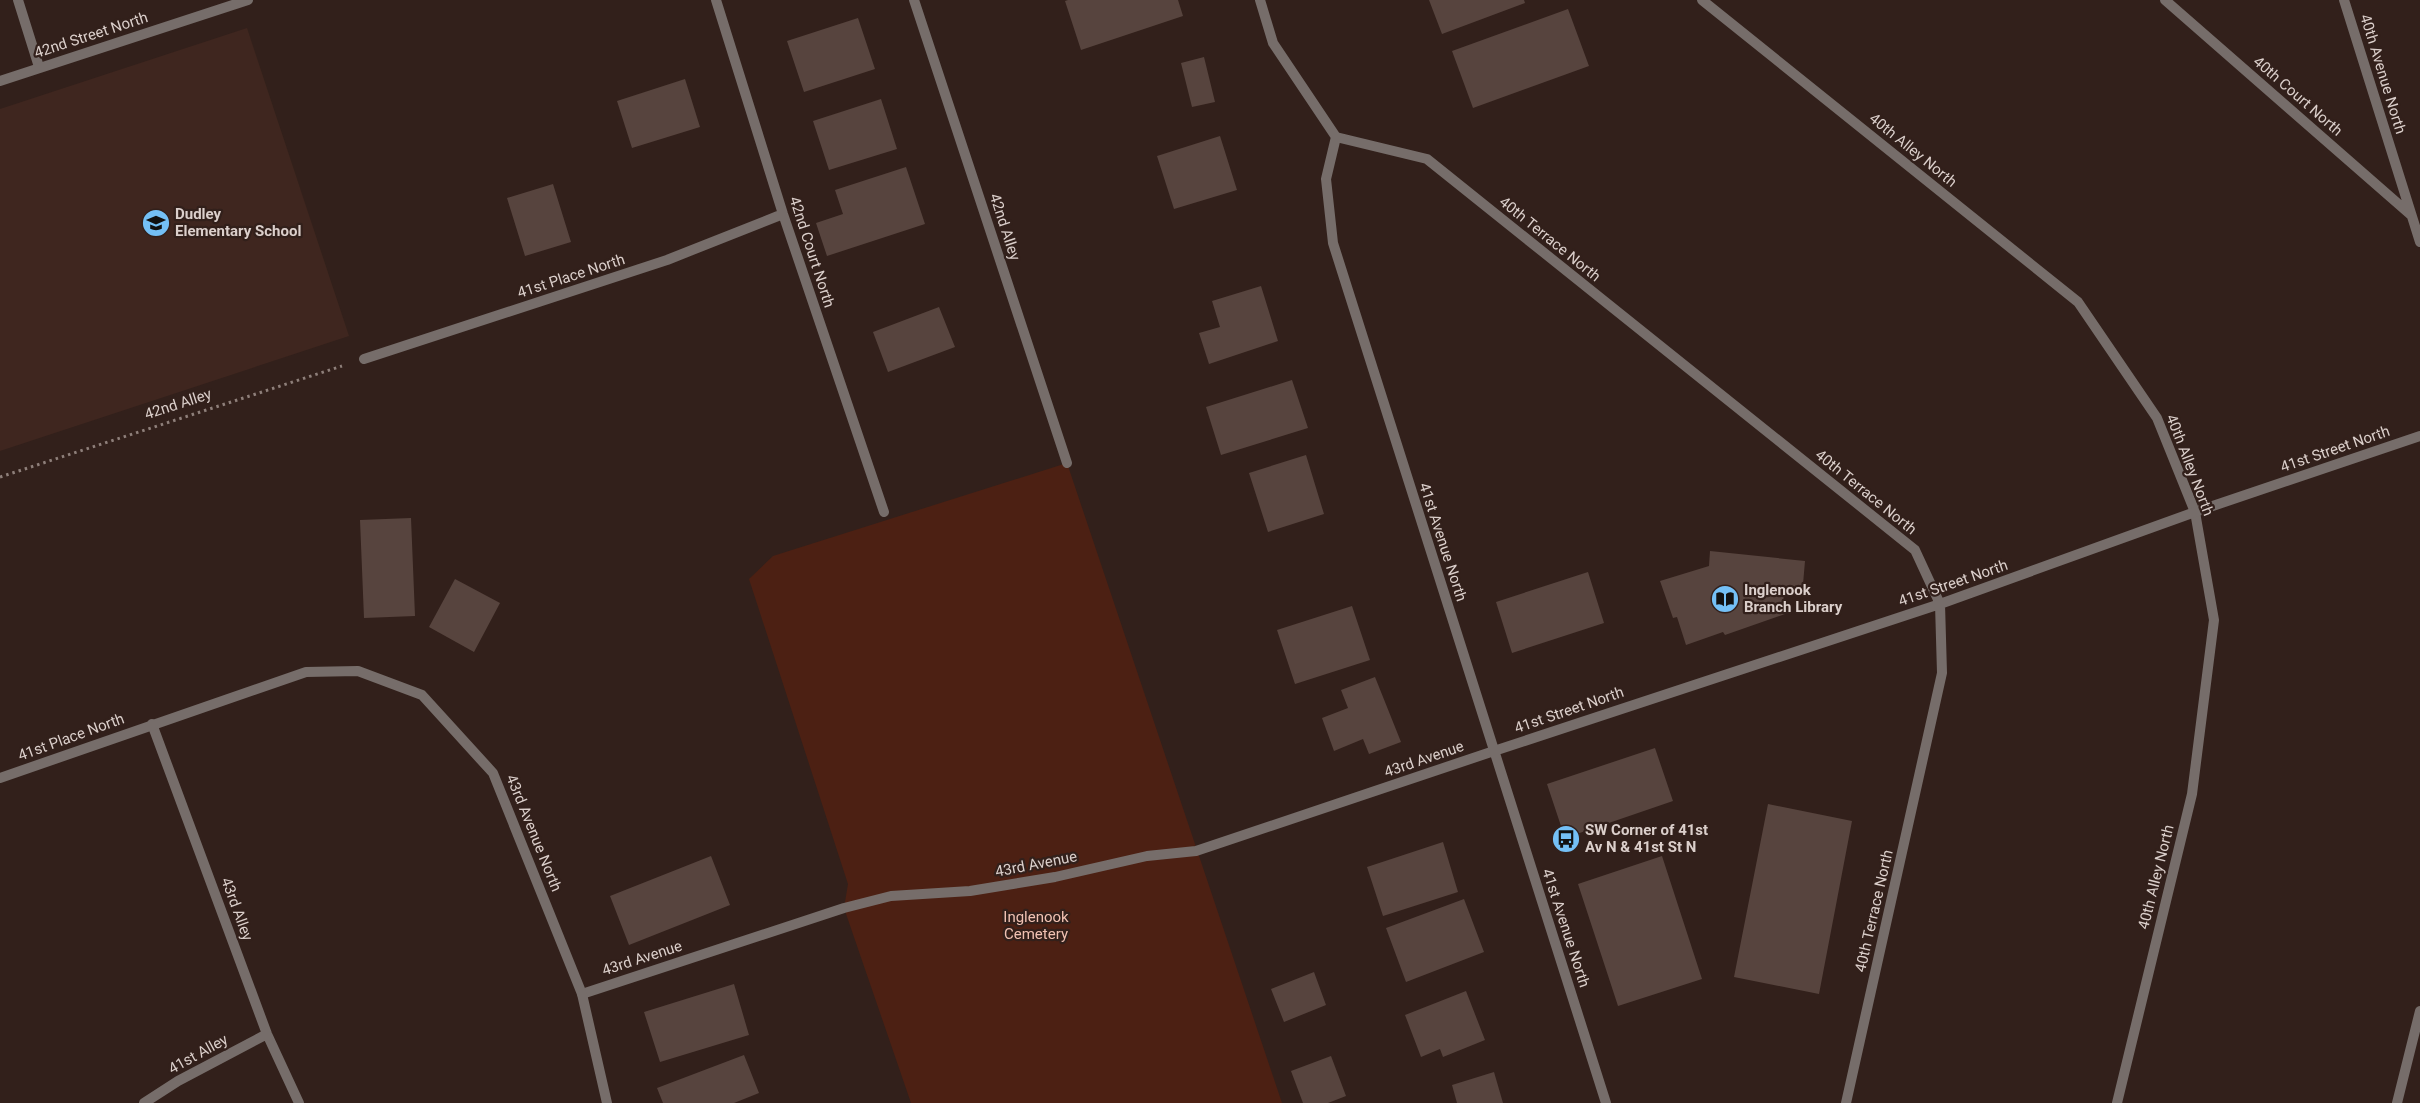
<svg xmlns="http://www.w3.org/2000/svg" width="2420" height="1103" font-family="Roboto,sans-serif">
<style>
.built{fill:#3f261f}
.green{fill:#4c2013}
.building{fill:#57443e}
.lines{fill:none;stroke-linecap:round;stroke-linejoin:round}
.path{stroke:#8e7f7a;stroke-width:3;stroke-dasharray:2.5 4;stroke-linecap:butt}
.service{stroke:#766d6a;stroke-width:10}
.minor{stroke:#766d6a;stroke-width:10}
.labels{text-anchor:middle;stroke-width:4.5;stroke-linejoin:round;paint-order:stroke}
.street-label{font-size:15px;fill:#dbcfcb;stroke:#32201b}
.poi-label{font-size:15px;font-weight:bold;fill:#dbcfcb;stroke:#32201b;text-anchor:start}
.park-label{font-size:15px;fill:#f0c1b2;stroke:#32201b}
</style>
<rect width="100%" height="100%" fill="#32201b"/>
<!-- built -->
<path class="built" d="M247,28L349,336L0,451V109Z"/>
<!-- green -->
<path class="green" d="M1067,463L1282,1103H911L844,908L848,884L749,579L773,556Z"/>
<!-- building -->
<path class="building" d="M1068,0H1178L1183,16L1081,50L1065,1Z
M1429,0H1524L1525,3L1442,34Z
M1568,9L1589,66L1473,108L1452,51Z
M858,18L875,69L804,92L787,41Z
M1204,57L1215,102L1192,107L1181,63Z
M685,79L700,127L632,148L617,101Z
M881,99L897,149L829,170L813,121Z
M1220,136L1237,190L1174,209L1157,156Z
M906,167L925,224L827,256L816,223L843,214L835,190Z
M553,184L571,242L525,256L507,198Z
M1261,286L1278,341L1209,364L1199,333L1220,327L1212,301Z
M939,307L955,347L888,372L873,332Z
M1292,380L1308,428L1221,455L1206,407Z
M1306,455L1324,514L1268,532L1249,473Z
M411,518L415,616L364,618L360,520Z
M1710,551L1805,561L1802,596L1784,594L1783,603H1781L1785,614L1725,635L1723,632L1686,645L1677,617L1673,618L1660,581L1709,566Z
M1588,572L1604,623L1512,653L1496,602Z
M455,579L500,603L474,652L429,627Z
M1352,606L1370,660L1295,684L1277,630Z
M1375,677L1401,742L1369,754L1363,739L1334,751L1322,718L1348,708L1341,690Z
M1655,748L1673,801L1565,838L1547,784Z
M1768,804L1852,821L1819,994L1734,977Z
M1443,842L1458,892L1383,916L1367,867Z
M711,856L730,905L629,945L610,896Z
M1662,856L1702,979L1618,1006L1578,884Z
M1464,899L1484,952L1406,982L1386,928Z
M1314,972L1326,1005L1284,1022L1271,989Z
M734,984L749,1035L660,1062L644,1012Z
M1466,991L1485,1040L1443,1057L1440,1049L1421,1057L1405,1015Z
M744,1055L759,1093L734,1103H663L657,1088Z
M1331,1056L1346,1096L1328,1103H1303L1291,1071Z
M1494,1072L1503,1103H1457L1452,1085Z"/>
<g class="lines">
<!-- path -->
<path class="path" d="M0,477L342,366"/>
<!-- service -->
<path class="service" d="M18,0L39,67
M914,0L1067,463
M1702,0L2078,302L2157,418L2195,512L2214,620L2192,794L2117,1103
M152,724L267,1034L299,1103
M582,994L844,908L891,896L970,891L1055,877L1147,856L1196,851L1494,751
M144,1103L178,1081L267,1034"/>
<!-- minor -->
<path class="minor" d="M716,0L783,214L884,512
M1260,0L1273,43L1336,137L1326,179L1333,243L1606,1103
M2165,0L2411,215
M2344,0L2420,242
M0,81L248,0
M1336,137L1427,159L1915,550L1940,604L1942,673L1846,1103
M364,359L667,260L783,214
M1494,751L1940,604L2195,512L2420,436
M0,778L306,672L358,671L422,695L493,773L582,994L607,1103
M2397,1103L2420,1011"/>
</g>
<!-- icons -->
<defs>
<symbol id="school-disc" viewBox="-11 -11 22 22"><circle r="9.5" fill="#74c0f6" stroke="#32201b"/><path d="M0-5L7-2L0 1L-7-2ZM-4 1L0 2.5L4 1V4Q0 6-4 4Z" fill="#111"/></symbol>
<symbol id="library-disc" viewBox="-11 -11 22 22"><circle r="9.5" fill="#74c0f6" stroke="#32201b"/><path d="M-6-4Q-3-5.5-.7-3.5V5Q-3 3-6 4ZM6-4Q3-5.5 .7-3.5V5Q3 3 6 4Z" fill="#111"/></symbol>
<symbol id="bus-disc" viewBox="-11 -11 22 22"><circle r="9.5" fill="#74c0f6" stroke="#32201b"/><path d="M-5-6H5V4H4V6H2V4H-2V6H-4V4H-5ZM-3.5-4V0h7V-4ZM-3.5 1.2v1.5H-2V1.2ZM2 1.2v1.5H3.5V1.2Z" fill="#111"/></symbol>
</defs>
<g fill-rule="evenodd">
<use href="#school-disc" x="140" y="207" width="32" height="32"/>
<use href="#library-disc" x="1709" y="583" width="32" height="32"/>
<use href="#bus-disc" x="1550" y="823" width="32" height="32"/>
</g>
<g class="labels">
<!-- street labels -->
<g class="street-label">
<text transform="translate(91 35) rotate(-18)" y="5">42nd Street North</text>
<text transform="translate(2383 74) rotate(73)" y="5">40th Avenue North</text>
<text transform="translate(2298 96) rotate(41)" y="5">40th Court North</text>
<text transform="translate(1913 150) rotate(39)" y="5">40th Alley North</text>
<text transform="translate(1005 227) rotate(72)" y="5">42nd Alley</text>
<text transform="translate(1550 239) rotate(39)" y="5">40th Terrace North</text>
<text transform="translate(812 252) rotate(72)" y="5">42nd Court North</text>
<text transform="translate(571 276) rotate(-18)" y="5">41st Place North</text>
<text transform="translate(178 404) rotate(-18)" y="5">42nd Alley</text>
<text transform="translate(2335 449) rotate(-19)" y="5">41st Street North</text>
<text transform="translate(2190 465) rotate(69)" y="5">40th Alley North</text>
<text transform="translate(1866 492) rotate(39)" y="5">40th Terrace North</text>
<text transform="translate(1443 542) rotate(72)" y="5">41st Avenue North</text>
<text transform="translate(1953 583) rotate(-19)" y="5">41st Street North</text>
<text transform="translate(1569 710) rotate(-19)" y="5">41st Street North</text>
<text transform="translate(71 737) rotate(-20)" y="5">41st Place North</text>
<text transform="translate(1424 759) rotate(-19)" y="5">43rd Avenue</text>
<text transform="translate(534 833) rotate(68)" y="5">43rd Avenue North</text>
<text transform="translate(1036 864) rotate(-11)" y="5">43rd Avenue</text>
<text transform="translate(2156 877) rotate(-76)" y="5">40th Alley North</text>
<text transform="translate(237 909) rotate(70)" y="5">43rd Alley</text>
<text transform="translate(1874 911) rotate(-77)" y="5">40th Terrace North</text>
<text transform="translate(1566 928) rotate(72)" y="5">41st Avenue North</text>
<text transform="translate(642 958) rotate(-18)" y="5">43rd Avenue</text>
<text transform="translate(198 1054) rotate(-29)" y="5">41st Alley</text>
</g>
<!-- poi labels -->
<g class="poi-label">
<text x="175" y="219">Dudley<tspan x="175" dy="17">Elementary School</tspan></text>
<text x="1744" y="595">Inglenook<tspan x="1744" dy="17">Branch Library</tspan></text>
<text x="1585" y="835">SW Corner of 41st<tspan x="1585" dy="17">Av N &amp; 41st St N</tspan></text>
</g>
<!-- park labels -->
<g class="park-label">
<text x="1036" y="922">Inglenook<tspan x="1036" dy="17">Cemetery</tspan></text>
</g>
</g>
</svg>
